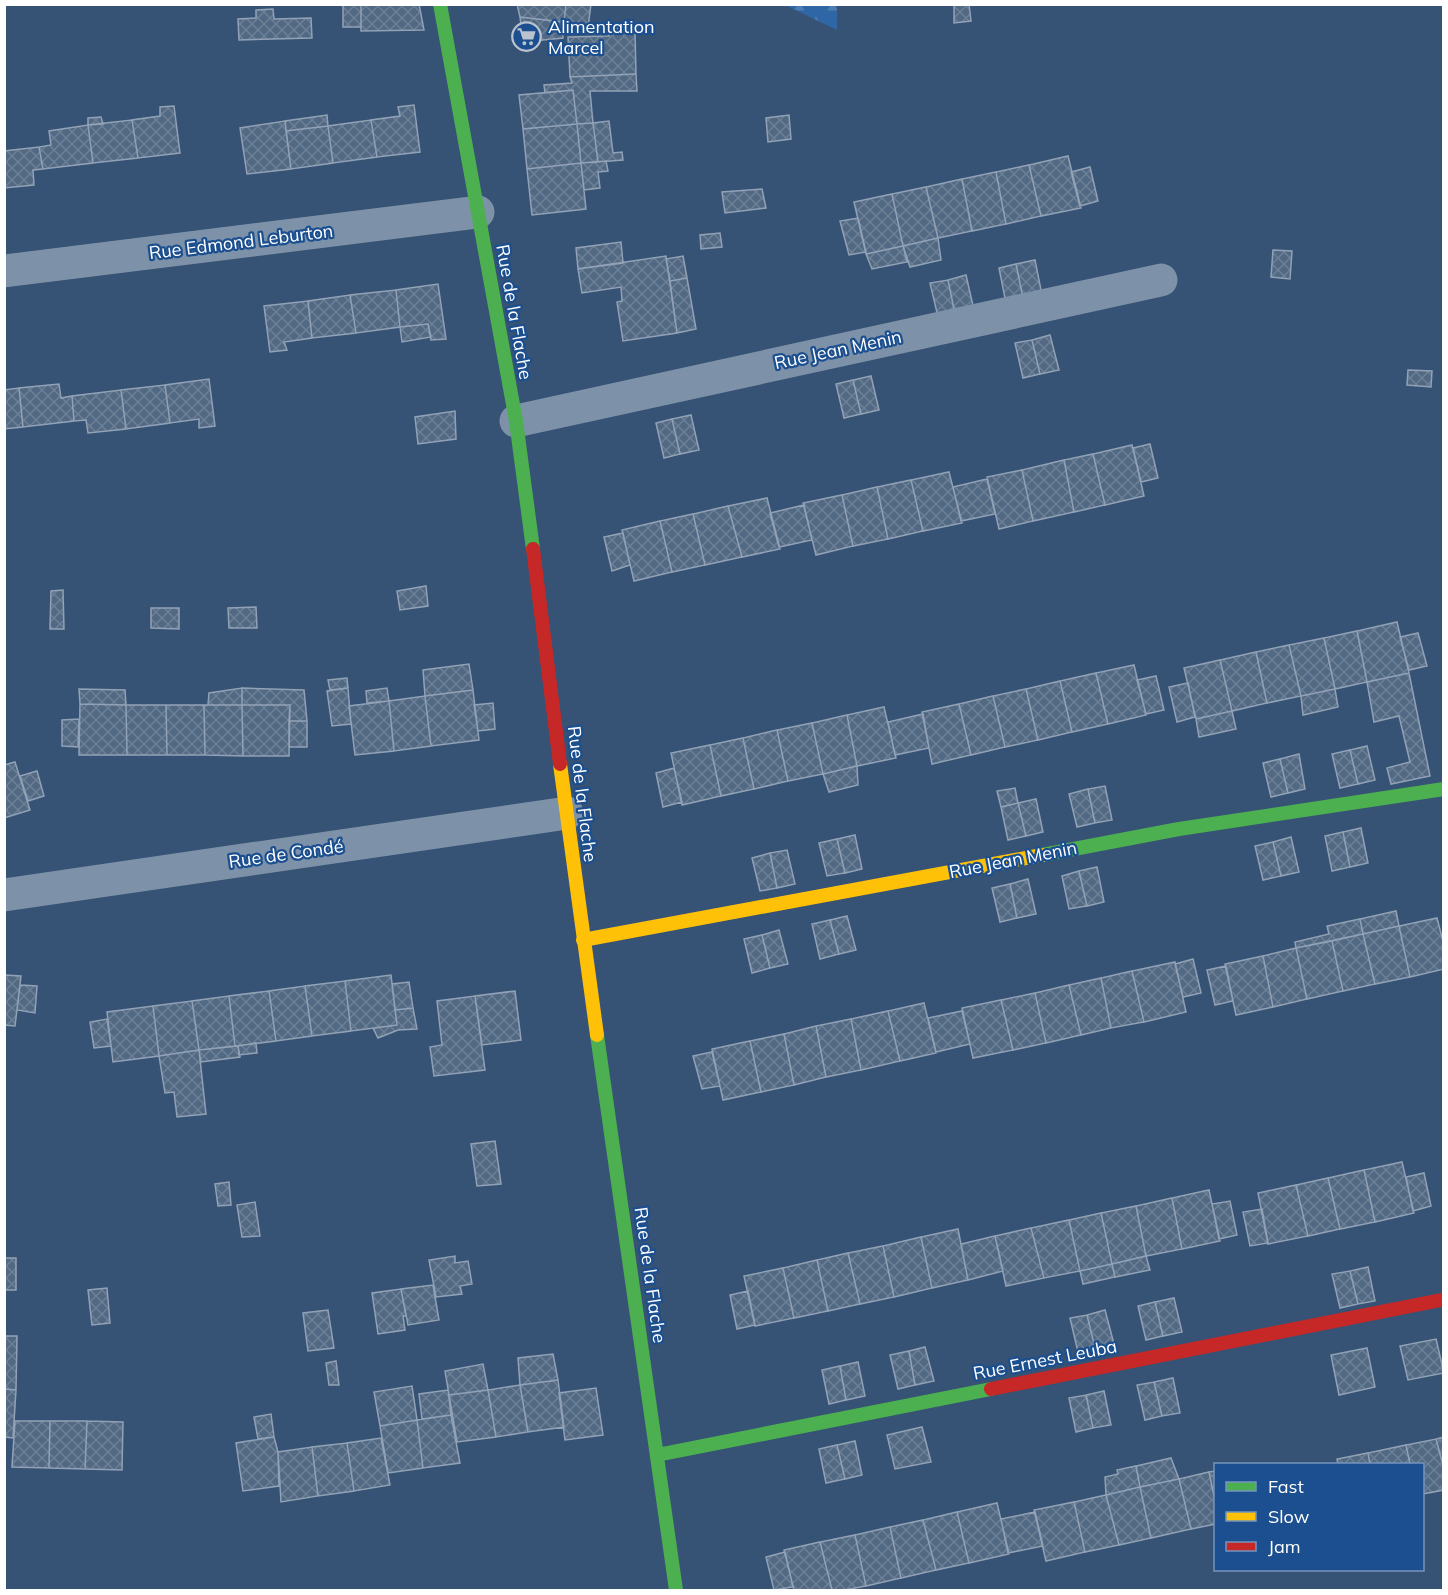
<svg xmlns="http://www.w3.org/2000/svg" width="1448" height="1595" font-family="Mulish,sans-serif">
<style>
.forest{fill:url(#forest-firs)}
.building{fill:url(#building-cross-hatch);stroke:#92a2b6;stroke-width:1.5}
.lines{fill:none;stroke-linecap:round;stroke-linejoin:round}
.street{stroke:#7d92a8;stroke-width:33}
.fast{stroke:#4caf50;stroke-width:14}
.slow{stroke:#ffc107;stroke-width:14}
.jam{stroke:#c62828;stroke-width:14}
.labels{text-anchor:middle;stroke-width:4.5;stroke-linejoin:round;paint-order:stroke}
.poi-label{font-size:18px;fill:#fff;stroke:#1b4f8f;text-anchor:start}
.street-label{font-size:18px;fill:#fff;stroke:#1b4f8f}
</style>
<defs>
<pattern id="forest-firs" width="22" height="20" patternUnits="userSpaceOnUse" patternTransform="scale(1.5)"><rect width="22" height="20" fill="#2f66a5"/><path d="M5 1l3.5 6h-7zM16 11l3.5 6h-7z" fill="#4e7db2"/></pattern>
<pattern id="building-cross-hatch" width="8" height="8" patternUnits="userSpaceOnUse" patternTransform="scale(1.5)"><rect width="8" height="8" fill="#526984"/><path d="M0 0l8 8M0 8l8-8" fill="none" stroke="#6c8096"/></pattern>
</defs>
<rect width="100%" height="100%" fill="#365274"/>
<!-- forest -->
<path class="forest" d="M785,5H837V30Z"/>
<!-- building -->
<path class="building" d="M343,4H361V27H343Z
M361,4H419L424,30L361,31Z
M517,4H566L564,22L520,17Z
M566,4H591L588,27L564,22Z
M969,4L971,21L954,23V5Z
M273,9L274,19L311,18L312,38L239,40L238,19L256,18V10Z
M520,17L562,22L563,38L523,42Z
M609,27L635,31L636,74L570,77L568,37L609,36Z
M636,74L637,91H590L593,123L577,124L573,90L545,93L544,85L572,83L570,77Z
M573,90L577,124L523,129L519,95Z
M414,105L420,152L377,157L371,120L400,116L398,107Z
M174,106L180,153L138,158L132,120L160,116V107Z
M327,115L328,126L286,131L285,121Z
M789,115L791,139L768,142L766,118Z
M101,117L103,124L88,125V118Z
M132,120L138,158L93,163L88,125Z
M371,120L377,157L333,163L328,126Z
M285,121L291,169L247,174L240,128Z
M609,121L613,153L622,152L623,160L598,162L593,123Z
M593,123L598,162L581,163L577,124Z
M577,124L581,163L527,169L523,129Z
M88,125L93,163L43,169L39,147L51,145L49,131Z
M328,126L333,163L291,169L286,131Z
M39,147L43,169L33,170L34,185L4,188V151Z
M1068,156L1081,208L1041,216L1029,165Z
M606,161L608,171L598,172L600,188L584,190L581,163Z
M581,163L586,209L532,215L527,169Z
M1029,165L1041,216L1006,224L996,172Z
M1090,167L1098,201L1080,206L1071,172Z
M996,172L1006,224L972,231L962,179Z
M962,179L972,231L938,238L926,187Z
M926,187L938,238L903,246L892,194Z
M762,189L766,208L725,213L722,192Z
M892,194L903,246L866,254L854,202Z
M858,218L866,252L849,255L840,221Z
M720,233L722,247L701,249L700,235Z
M938,238L941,260L910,267L903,246Z
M621,242L623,263L578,269L576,248Z
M903,246L907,262L872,269L866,254Z
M1273,250L1292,251L1290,279L1271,277Z
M666,256L677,333L623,341L617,302L622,301L621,287L582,293L578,269Z
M683,256L687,278L670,281L666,259Z
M1035,260L1042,295L1023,298L1016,264Z
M1016,264L1023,298L1006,303L999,268Z
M966,275L974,310L955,314L948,280Z
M687,278L696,329L677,333L670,281Z
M948,280L955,314L938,317L930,283Z
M438,284L446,339L431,340L428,324L400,327L396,290Z
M396,290L400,327L356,333L350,295Z
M350,295L356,333L312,338L308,301Z
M308,301L312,338L284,342L287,350L270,352L264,306Z
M428,324L431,337L402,342L400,327Z
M1050,335L1059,370L1040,374L1032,340Z
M1032,340L1040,374L1023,378L1015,343Z
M1408,370L1432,371L1431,387L1407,385Z
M871,376L879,410L861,414L853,380Z
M209,379L215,426L199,428V419L170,423L165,385Z
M853,380L861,414L844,418L836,384Z
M59,384L61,398L72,396L74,421L23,427L19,388Z
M165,385L170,423L126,429L121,390Z
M19,388L23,427L4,429V390Z
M121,390L126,429L88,433L86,420L74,421L72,396Z
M455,411L456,439L418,444L415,417Z
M691,415L699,450L680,454L672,419Z
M672,419L680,454L664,458L656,423Z
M1150,444L1158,478L1141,482L1133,448Z
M1132,445L1144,496L1105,505L1093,454Z
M1093,454L1105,505L1074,512L1064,460Z
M1064,460L1074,512L1033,521L1022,470Z
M1022,470L1033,521L999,529L987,477Z
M949,472L962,523L923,531L911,480Z
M987,479L995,514L961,521L953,487Z
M911,480L923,531L888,539L877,487Z
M877,487L888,539L853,546L842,495Z
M842,495L853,546L816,555L803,503Z
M767,498L780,549L742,557L728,506Z
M804,505L812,540L779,547L770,513Z
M728,506L742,557L705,565L693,514Z
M693,514L705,565L672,572L660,521Z
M660,521L672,572L634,581L622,530Z
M623,533L630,565L612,571L604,537Z
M426,586L428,606L400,610L397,591Z
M63,590L64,629H50L51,591Z
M256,607L257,628H229L228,608Z
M151,608H179V629L151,628Z
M1397,622L1409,673L1367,682L1357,631Z
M1357,631L1367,682L1335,689L1324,638Z
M1418,633L1427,666L1409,670L1400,637Z
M1324,638L1335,689L1301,696L1289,645Z
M1289,645L1301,696L1267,703L1256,652Z
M1256,652L1267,703L1232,711L1220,660Z
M1220,660L1232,711L1196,719L1184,668Z
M469,664L473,690L425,696L423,670Z
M1134,665L1146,715L1108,724L1096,673Z
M1096,673L1108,724L1072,732L1060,681Z
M1409,673L1430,776L1391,784L1387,768L1410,762L1399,716L1374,722L1367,682Z
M1156,676L1164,710L1146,714L1137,680Z
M347,678L348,688L330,690L328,680Z
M1060,681L1072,732L1038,740L1026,689Z
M1188,683L1195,717L1177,722L1169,687Z
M242,688V705H208L209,693Z
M242,688L304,690L307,721H289L290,705H242Z
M348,688L351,724L332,726L327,691Z
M387,688L389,701L367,703L366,691Z
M79,689L125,690L126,705L80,704Z
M1026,689L1038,740L1005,747L993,696Z
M1335,689L1338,707L1303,715L1301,696Z
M473,690L479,740L431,746L425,696Z
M425,696L431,746L394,751L389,701Z
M993,696L1005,747L971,755L959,704Z
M389,701L394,751L355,755L349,706Z
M493,703L495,729L478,731L474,705Z
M80,704L126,705L127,755H79Z
M959,704L971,755L932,764L922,712Z
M126,705H166L167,755H127Z
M166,705H204L205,755H167Z
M204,705H242L243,756L205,755Z
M242,705H290L289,756H243Z
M884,707L896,758L857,766L847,715Z
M1232,711L1236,729L1199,737L1196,719Z
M923,714L929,748L895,755L888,722Z
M847,715L857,766L823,774L812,723Z
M79,719L78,747L62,746V720Z
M289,721H307V747H289Z
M812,723L823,774L788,781L777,730Z
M777,730L788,781L754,789L743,738Z
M743,738L754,789L721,796L710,745Z
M710,745L721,796L682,805L671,753Z
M1367,746L1375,780L1358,784L1350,750Z
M1350,750L1358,784L1340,788L1332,754Z
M1299,754L1305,789L1288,793L1280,759Z
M1280,759L1288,793L1271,797L1263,763Z
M15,762L30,810L4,818V765Z
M857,766L858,785L829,792L823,774Z
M674,768L682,802L663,807L656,773Z
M37,771L44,796L28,801L20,776Z
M1105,786L1112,820L1095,823L1088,789Z
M1015,788L1018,803L1001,807L997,791Z
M1088,789L1095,823L1077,827L1069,794Z
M1036,799L1043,832L1026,836L1018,803Z
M1018,803L1026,836L1008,840L1001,807Z
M1361,828L1368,863L1350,867L1343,832Z
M1343,832L1350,867L1332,871L1325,836Z
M855,835L862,869L845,873L837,839Z
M1291,837L1299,872L1281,876L1273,842Z
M837,839L845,873L827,876L819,843Z
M1273,842L1281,876L1263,880L1255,846Z
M787,850L795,884L777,888L770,853Z
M770,853L777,888L760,891L752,858Z
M1097,867L1104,902L1087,906L1079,871Z
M1079,871L1087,906L1069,909L1062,876Z
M1028,879L1036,914L1017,918L1010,884Z
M1010,884L1017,918L1000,922L992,888Z
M1396,911L1399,926L1363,934L1360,919Z
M847,916L856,950L839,954L830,920Z
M1437,918L1444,945V969L1410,977L1399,926Z
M1360,919L1363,934L1296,948L1295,942L1329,934L1327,926Z
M830,920L839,954L820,959L812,924Z
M1399,926L1410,977L1375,984L1363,934Z
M779,930L788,964L770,968L762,935Z
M1363,934L1375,984L1343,991L1332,941Z
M762,935L770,968L752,973L744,939Z
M1332,941L1343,991L1307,999L1296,948Z
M1296,948L1307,999L1273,1007L1263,956Z
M1263,956L1273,1007L1236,1015L1225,964Z
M1193,959L1201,993L1183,997L1175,964Z
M1175,962L1186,1012L1144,1022L1132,971Z
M1226,966L1233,1001L1215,1005L1207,970Z
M1132,971L1144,1022L1111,1028L1101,978Z
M4,975L21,976L15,1026L4,1025Z
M391,975L397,1025L351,1031L345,981Z
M1101,978L1111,1028L1081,1035L1069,985Z
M345,981L351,1031L312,1036L305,986Z
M409,982L413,1008L395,1010L392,984Z
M20,985L37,986L35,1013L17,1010Z
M1069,985L1081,1035L1046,1043L1035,993Z
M305,986L312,1036L276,1041L269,991Z
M269,991L276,1041L235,1046L229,996Z
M515,991L521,1040L482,1045L475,996Z
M1035,993L1046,1043L1013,1050L1001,1000Z
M229,996L235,1046L199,1050L192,1001Z
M475,996L485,1070L434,1076L430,1047L442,1045L437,1001Z
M1001,1000L1013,1050L973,1058L962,1008Z
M192,1001L199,1050L159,1056L153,1006Z
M924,1003L936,1053L900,1061L888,1011Z
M153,1006L159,1056L113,1062L107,1012Z
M413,1008L417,1029L398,1030L378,1038L373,1028L397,1025L395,1010Z
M888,1011L900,1061L861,1070L851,1019Z
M962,1011L970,1044L936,1052L928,1018Z
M107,1019L111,1046L94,1048L90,1022Z
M851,1019L861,1070L826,1077L816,1026Z
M816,1026L826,1077L794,1085L784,1034Z
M784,1034L794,1085L761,1092L750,1041Z
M750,1041L761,1092L723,1100L712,1049Z
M256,1043L257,1053L239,1055L238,1046Z
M238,1046L240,1057L201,1062L199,1050Z
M199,1050L206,1114L177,1117L174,1092L165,1093L159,1056Z
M712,1052L720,1086L702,1089L693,1056Z
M495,1141L501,1184L477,1186L471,1144Z
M1402,1162L1414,1213L1375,1222L1364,1170Z
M1364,1170L1375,1222L1340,1229L1328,1178Z
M1424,1173L1431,1206L1413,1211L1406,1177Z
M1328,1178L1340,1229L1308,1236L1296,1185Z
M229,1182L231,1205L218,1206L215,1184Z
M1296,1185L1308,1236L1268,1244L1258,1193Z
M1209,1190L1220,1241L1182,1249L1172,1198Z
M1172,1198L1182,1249L1146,1256L1136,1206Z
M1230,1201L1237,1235L1219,1239L1212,1204Z
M255,1202L260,1236L242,1237L237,1205Z
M1136,1206L1146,1256L1112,1264L1101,1213Z
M1262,1209L1268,1243L1250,1246L1243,1212Z
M1101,1213L1112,1264L1080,1271L1069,1220Z
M1069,1220L1080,1271L1044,1278L1031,1228Z
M1031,1228L1044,1278L1006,1286L995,1236Z
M958,1229L968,1280L932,1288L921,1237Z
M995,1236L1003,1271L968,1280L961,1244Z
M921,1237L932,1288L894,1297L883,1246Z
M883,1246L894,1297L860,1304L848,1253Z
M848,1253L860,1304L828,1311L817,1260Z
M455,1256V1263L468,1261L472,1284L460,1286L462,1294L436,1297L429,1260Z
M1146,1256L1150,1270L1115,1277L1112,1264Z
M4,1258H16V1290H4Z
M817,1260L828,1311L794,1318L783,1268Z
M1112,1264L1115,1277L1083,1284L1080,1271Z
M1368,1267L1375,1301L1358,1304L1350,1271Z
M783,1268L794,1318L755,1326L744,1276Z
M1350,1271L1358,1304L1340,1308L1332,1274Z
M433,1285L439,1320L408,1325L401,1289Z
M107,1288L110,1323L92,1325L88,1290Z
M401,1289L406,1316H403L405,1330L378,1334L372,1293Z
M748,1291L755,1325L737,1329L730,1295Z
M1174,1298L1182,1332L1163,1336L1155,1302Z
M1155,1302L1163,1336L1146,1340L1138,1306Z
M328,1310L334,1348L308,1351L303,1313Z
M1105,1310L1114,1344L1095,1348L1087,1315Z
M1087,1315L1095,1348L1078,1352L1070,1318Z
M4,1336H17L16,1390L4,1389Z
M1436,1339L1444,1373L1408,1380L1400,1346Z
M925,1347L934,1381L915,1385L909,1351Z
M1367,1348L1375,1387L1339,1395L1331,1355Z
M909,1351L915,1385L898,1389L890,1355Z
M553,1354L558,1380L520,1385L518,1358Z
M336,1361L339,1385H329L326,1363Z
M858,1362L865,1396L846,1400L840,1366Z
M483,1364L488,1390L449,1395L445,1371Z
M840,1366L846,1400L829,1404L822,1370Z
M1173,1378L1180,1413L1162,1416L1154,1382Z
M558,1380L564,1427L528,1432L520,1385Z
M1154,1382L1162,1416L1145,1420L1137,1385Z
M520,1385L528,1432L496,1437L488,1390Z
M412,1386L417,1420L380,1426L374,1392Z
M596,1388L603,1435L565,1440L559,1393Z
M4,1389L16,1390L13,1438L4,1437Z
M448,1390L451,1415L422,1419L419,1394Z
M488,1390L496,1437L457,1442L449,1395Z
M1104,1391L1111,1425L1093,1428L1086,1395Z
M1086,1395L1093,1428L1076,1432L1069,1398Z
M271,1414L274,1437L258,1439L254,1417Z
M451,1415L460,1463L423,1468L417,1420Z
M417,1420L423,1468L388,1473L380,1426Z
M15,1421H50L49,1468L12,1467Z
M50,1421H87L85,1469L49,1468Z
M87,1421L123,1422L122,1470L85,1469Z
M922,1427L931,1462L895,1469L887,1435Z
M274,1437L278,1452L279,1486L243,1491L236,1443Z
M1444,1437V1469L1436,1439Z
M381,1438L390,1485L354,1491L347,1443Z
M1436,1439L1444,1469V1490L1422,1494V1464H1410L1406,1445Z
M855,1441L862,1475L845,1479L837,1445Z
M347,1443L354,1491L318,1496L312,1447Z
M837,1445L845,1479L826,1483L819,1449Z
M1406,1445L1410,1464H1370L1368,1453Z
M312,1447L318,1496L281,1502L278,1452Z
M1368,1453L1370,1464H1338L1337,1459Z
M1171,1458L1179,1479L1140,1487L1136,1466Z
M1136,1466L1140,1487L1106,1495L1105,1477L1118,1474L1117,1470Z
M1216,1471V1506L1209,1472Z
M1209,1472L1216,1506V1524L1191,1529L1179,1479Z
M1179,1479L1191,1529L1151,1538L1140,1487Z
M1140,1487L1151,1538L1119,1545L1106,1495Z
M1106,1495L1119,1545L1085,1552L1074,1502Z
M1074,1502L1085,1552L1046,1561L1034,1510Z
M997,1503L1009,1554L969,1563L957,1512Z
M957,1512L969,1563L936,1570L923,1520Z
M1035,1512L1043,1546L1008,1553L1001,1519Z
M923,1520L936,1570L901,1578L890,1527Z
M890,1527L901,1578L866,1586L855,1535Z
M855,1535L866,1586L845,1590H832L820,1542Z
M820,1542L832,1590H794L784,1550Z
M785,1552L793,1587L774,1590L766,1557Z"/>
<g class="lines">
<!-- street -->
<path class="street" d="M4,271L478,212
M516,421L1161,280
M4,895L567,813"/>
<!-- fast -->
<path class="fast" d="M440,4L516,421L533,549
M1042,855L1179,829L1444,789
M597,1035L676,1590
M657,1455L991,1389"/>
<!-- slow -->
<path class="slow" d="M560,764L597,1035
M583,940L1042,855"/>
<!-- jam -->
<path class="jam" d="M533,549L560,764
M991,1389L1441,1300"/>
</g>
<!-- icons -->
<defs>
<symbol id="supermarket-ring" viewBox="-11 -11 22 22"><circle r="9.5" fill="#1b4f8f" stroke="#b9c2ce" stroke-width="1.5"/><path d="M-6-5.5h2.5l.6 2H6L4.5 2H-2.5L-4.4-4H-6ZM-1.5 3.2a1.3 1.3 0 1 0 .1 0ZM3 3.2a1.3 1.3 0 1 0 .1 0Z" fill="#b9c2ce"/></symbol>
</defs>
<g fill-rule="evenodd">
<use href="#supermarket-ring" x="510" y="20" width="33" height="33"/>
</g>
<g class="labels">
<!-- poi labels -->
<g class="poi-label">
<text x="548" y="33">Alimentation<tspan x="548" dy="21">Marcel</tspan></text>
</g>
<!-- street labels -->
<g class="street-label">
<text transform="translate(241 242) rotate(-7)" y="6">Rue Edmond Leburton</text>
<text transform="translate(514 312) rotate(80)" y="6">Rue de la Flache</text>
<text transform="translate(838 350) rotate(-12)" y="6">Rue Jean Menin</text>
<text transform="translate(582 794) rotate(83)" y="6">Rue de la Flache</text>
<text transform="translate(286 854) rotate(-8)" y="6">Rue de Condé</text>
<text transform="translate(1013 860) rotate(-11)" y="6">Rue Jean Menin</text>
<text transform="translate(650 1275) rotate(82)" y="6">Rue de la Flache</text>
<text transform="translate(1045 1360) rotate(-11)" y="6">Rue Ernest Leuba</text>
</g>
</g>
<!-- border -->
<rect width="1448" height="1595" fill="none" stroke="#ffffff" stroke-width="12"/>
<!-- legend -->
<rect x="1214" y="1463" width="210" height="108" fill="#1b4f8f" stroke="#7695bc" stroke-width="1.5"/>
<rect x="1226" y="1482" width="30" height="9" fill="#4caf50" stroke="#7695bc" stroke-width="1.5"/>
<text x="1268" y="1493" font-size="18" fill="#ffffff">Fast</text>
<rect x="1226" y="1512" width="30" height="9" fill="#ffc107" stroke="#7695bc" stroke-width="1.5"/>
<text x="1268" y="1523" font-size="18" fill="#ffffff">Slow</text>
<rect x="1226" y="1542" width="30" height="9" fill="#c62828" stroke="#7695bc" stroke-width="1.5"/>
<text x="1268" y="1553" font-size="18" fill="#ffffff">Jam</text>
</svg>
